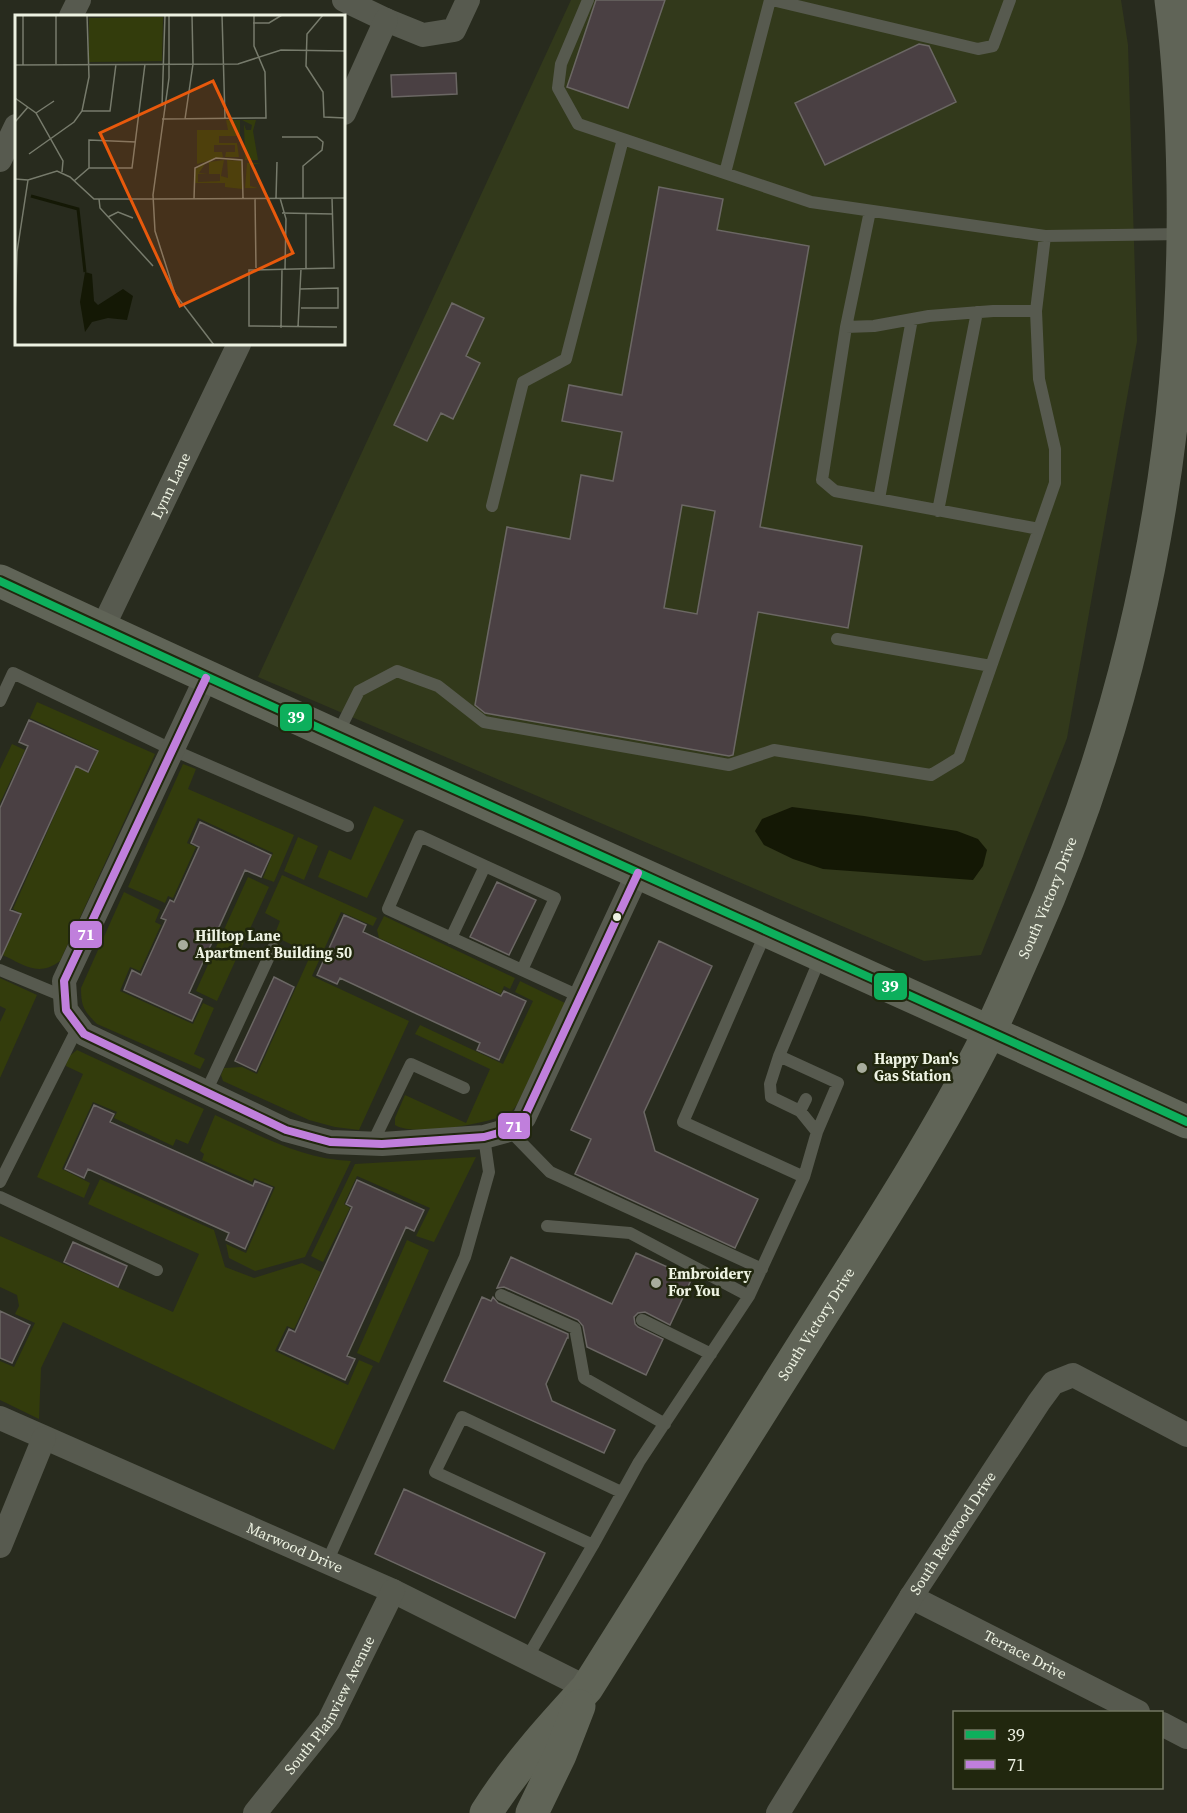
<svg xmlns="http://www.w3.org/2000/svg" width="1187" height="1813" font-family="'Source Serif 4',serif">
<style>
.built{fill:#32391b}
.green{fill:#333c0c}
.water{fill:#141805}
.building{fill:#4a4043;stroke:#6b6764;stroke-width:1.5;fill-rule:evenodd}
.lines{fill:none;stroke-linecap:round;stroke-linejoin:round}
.lane{stroke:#575a4f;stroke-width:12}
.street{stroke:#575a4f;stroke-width:24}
.secondary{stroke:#606457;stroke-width:33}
.bus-1-casing{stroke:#21270e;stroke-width:12}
.bus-2-casing{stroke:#21270e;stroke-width:12}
.bus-1{stroke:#0daf5c;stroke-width:8}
.bus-2{stroke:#c07fdc;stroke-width:8}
.bus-dot{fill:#edf2e2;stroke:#21270e;stroke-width:2}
.poi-dot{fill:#a8ac9d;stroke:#21270e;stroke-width:2}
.labels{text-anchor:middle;stroke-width:5;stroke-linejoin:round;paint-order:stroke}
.street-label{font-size:15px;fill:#edf2e2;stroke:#21270e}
.poi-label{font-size:15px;font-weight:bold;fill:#edf2e2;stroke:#21270e;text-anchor:start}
.inset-river{fill:none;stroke:#141805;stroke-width:3}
.inset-road{fill:none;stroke:#777b6c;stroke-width:1.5}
.view{fill:#e8590c;fill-opacity:0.15;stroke:#e8590c;stroke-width:3}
.inset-edge{fill:none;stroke:#edf2e2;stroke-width:3}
.line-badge{stroke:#21270e;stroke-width:2}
.badge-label{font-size:16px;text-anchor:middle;font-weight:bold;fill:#fff}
</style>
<rect width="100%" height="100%" fill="#282b1e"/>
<!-- built -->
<path class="built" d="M571,0H1121L1128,45L1137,341L1067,738L981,955L924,961L258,677Z"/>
<!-- green -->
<path class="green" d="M37,702L155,754L60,961C37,978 24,964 0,954V932L12,937L22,914L13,909L76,767L89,773L99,750L30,718Z
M12,744L25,750L0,803V769Z
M183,764L196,769L188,789L294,835L274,882L263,878L273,853L198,818L187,843L196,847L173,898L168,896L165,903L128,887Z
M374,806L404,820L367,898L318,877L329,850L351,860Z
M298,837L318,846L304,880L284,871Z
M282,875L377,918L373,926L341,912L312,976L409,1021L359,1130L335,1127L309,1120L223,1081L221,1075L224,1068L242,1067L257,1074L311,954L274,936L280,921L265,913Z
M248,877L269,887L217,1001L196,991Z
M124,892L160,910L155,922L161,925L140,971L130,967L120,991L193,1024L203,1003L214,1008L194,1054L205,1059L200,1069L97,1024C84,1011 81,1007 81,988Z
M384,916L515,978L510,989L504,986L501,994L379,938L377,930Z
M0,978L37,995L0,1078V1022L6,1009L0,1006Z
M520,981L565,1003L518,1103C515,1107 513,1111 509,1113C489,1124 414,1137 395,1125V1118L405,1095L466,1123L490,1069L415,1034L420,1025L503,1064L533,1001L515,992Z
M77,1050L204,1109L188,1144L176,1139L173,1146L114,1118L117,1112L93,1102L62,1169L90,1183L84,1198L37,1177L83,1074L66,1066L67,1058Z
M215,1115C259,1135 302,1159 351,1161L305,1257L255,1271L229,1258L226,1244L246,1253L275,1187L254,1178L252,1182L202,1160L204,1154L200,1151Z
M476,1157L434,1242L416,1236L430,1208L357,1176L344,1204L350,1208L323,1262L311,1256L355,1164Z
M100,1179L214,1230L225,1267L254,1278L302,1263L321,1272L294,1329L287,1326L275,1351L348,1385L359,1360L373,1366L334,1450L63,1322L41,1368L39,1419L0,1400V1361L14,1367L35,1323L15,1314L19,1306L17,1295L0,1287V1236L173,1312L199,1254L88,1204Z
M407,1240L429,1250L379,1363L357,1353Z"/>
<!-- water -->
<path class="water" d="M792,807L864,816L957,831L978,839L987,850L983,866L973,880L823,869L793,859L764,845L755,831L762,819Z"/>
<!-- building -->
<path class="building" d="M596,0H665L628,108L567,87Z
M919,44L929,46L956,102L825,165L795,103Z
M456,73L457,94L392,97L391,75Z
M659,187L723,199L717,230L809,246L760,527L862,546L848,628L758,612L733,755L729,756L485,713L475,705L507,527L570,539L581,475L613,481L622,432L562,421L569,385L622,395ZM682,505L715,511L697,614L664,608Z
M452,303L484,318L466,356L480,363L453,419L441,413L427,441L394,425Z
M29,720L98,751L88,772L76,766L10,910L21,914L0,960V808L28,746L19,742Z
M200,822L271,855L261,877L245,870L189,993L202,999L192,1021L124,990L132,970L141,975L166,920L161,918L170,900L174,902L199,847L191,843Z
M497,882L536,900L509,955L470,937Z
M344,915L366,925L363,932L501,996L504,991L526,1001L499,1060L477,1050L480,1043L417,1014L340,978L337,984L317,975Z
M659,941L712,966L644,1112L655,1151L758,1199L735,1248L575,1174L591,1139L571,1130Z
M274,977L294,987L256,1071L235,1061Z
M94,1105L114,1114L110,1122L253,1186L255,1181L272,1188L245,1249L226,1240L229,1233L88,1169L84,1178L65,1169Z
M357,1180L424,1210L414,1231L406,1227L347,1356L355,1359L345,1380L279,1350L289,1329L295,1332L352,1207L346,1204Z
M73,1242L127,1266L118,1287L64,1262Z
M636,1253L692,1278L670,1325L645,1312L638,1313L634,1317L635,1324L638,1327L663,1339L646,1375L587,1347L583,1326L578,1320L504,1287L497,1288L511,1257L612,1304Z
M482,1297L491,1301L493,1297L498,1303L568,1334V1338H567L546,1384L552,1401L615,1430L604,1453L444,1381Z
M0,1311L30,1325L12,1363L0,1358Z
M404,1489L545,1553L515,1618L375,1554Z"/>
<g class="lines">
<!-- lane -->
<path class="lane" d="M588,0L561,64L558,88L578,124L811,202L1045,236L1183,234
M772,0L978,49L993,46L1010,0
M725,173L770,0
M1036,311H993L929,316L874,326L846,327L822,480L835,491L1039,529
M846,327L870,211
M879,499L912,319
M492,506L523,382L566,359L623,139
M938,511L977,312
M837,639L991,666
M0,701L13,673L173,750L348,826
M337,735L359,691L397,671L438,686L484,722L729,765L774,750L931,775L959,758L1055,483V449L1039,379L1036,311L1045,236
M485,866L555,898L522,970
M451,938L485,866L420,836L388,909L581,997
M0,970L65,997
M779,1056L838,1083L817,1132
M206,1092L273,948
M800,1111L806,1099
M509,1130L550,1172L762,1269
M372,1144L411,1064L464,1088
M804,1177L817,1132L800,1111L771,1097L770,1084L779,1056L821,956
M0,1182L78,1027
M0,1197L157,1270
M547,1226L630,1233L749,1296
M501,1295L575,1328L584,1378L665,1424
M642,1320L711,1354
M593,1545L435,1472L462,1417L621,1492
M327,1562L465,1257L489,1172L484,1137
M527,1658L593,1545L639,1462L749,1296L804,1177L683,1122L766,932"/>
<!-- street -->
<g class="street">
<path d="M344,0L386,20L423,35L454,30L468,0"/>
<path d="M71,16L79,0"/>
<path d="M344,113L386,20"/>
<path d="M0,160L16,126"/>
<path id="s1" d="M102,629L239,344"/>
<path d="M206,678L64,981L66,1010L84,1034L286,1130L330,1142L382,1144L484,1137L509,1130L524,1118L638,873"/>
<path id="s2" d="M0,1418L393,1591L587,1688"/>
<path d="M0,1546L44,1438"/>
<path id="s3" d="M911,1597L1138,1712"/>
<path d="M1162,1724L1187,1737"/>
<path id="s4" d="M255,1813L329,1721L393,1591"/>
<path id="s5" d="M778,1813L911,1597L1039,1402L1053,1383L1073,1375L1187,1435"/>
</g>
<!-- secondary -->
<g class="secondary">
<path d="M0,581C394,765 792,940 1187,1122"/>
<path id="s6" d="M486,1813C515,1767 550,1728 587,1688C660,1571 734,1454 808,1337C870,1239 934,1141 987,1037C1002,1007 1015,975 1029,944C1136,703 1187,448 1183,184C1182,122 1179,61 1171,0"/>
<path d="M532,1813L560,1755L579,1706"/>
</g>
<defs>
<path id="bus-1" d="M0,581C394,765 792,940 1187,1122"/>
<path id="bus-2" d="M206,678L64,981L66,1010L84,1034L286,1130L330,1142L382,1144L484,1137L509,1130L524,1118L638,873"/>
</defs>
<!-- bus-1 casing -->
<use href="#bus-1" class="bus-1-casing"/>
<!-- bus-2 casing -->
<use href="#bus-2" class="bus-2-casing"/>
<!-- bus-1 -->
<use href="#bus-1" class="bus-1"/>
<!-- bus-2 -->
<use href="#bus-2" class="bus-2"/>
</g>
<!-- markers -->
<circle class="bus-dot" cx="617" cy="917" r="5"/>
<g class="poi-dot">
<circle cx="183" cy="945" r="6"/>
<circle cx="862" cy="1068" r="6"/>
<circle cx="656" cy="1283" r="6"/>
</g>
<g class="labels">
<!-- street labels -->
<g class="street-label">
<text dy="5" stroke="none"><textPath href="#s1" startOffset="159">Lynn Lane</textPath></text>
<text dy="5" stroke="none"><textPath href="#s6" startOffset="1077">South Victory Drive</textPath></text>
<text dy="5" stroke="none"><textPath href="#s6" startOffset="591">South Victory Drive</textPath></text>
<text dy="5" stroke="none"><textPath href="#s5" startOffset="330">South Redwood Drive</textPath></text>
<text dy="5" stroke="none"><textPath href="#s2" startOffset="322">Marwood Drive</textPath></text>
<text dy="5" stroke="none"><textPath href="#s3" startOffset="128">Terrace Drive</textPath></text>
<text dy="5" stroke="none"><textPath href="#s4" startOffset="132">South Plainview Avenue</textPath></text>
</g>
<!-- poi labels -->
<g class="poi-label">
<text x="195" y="941">Hilltop Lane<tspan x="195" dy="17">Apartment Building 50</tspan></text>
<text x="874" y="1064">Happy Dan's<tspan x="874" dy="17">Gas Station</tspan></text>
<text x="668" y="1279">Embroidery<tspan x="668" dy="17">For You</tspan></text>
</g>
</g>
<!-- overview -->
<g transform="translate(15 15)">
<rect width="330" height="330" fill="#282b1e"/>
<path d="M148,2L147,46L74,47V3ZM211,105H225V121H204V128H222L224,142H210L211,137H220V130H199V137H207L208,142L182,149V115H213ZM227,105H241L238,116L243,145H230L229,109L231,115H236L237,110ZM209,145L206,161L213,163L212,145L226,146L227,174L210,172V168H180V155L186,150L190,149L184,158L193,159H183V167L205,166V159H194V147ZM232,148H246L235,150V171L243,173H230Z" fill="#333c0c"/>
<path d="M70,257L77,259L79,286L83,290L108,274L118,281L112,305L93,303L77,307L70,317L65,287Z" fill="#141805"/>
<path class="inset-river" d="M16,181L63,194L70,257"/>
<path class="inset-road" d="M8,0V50M154,0V63L138,180L140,216L160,279L199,330M207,0L210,103M308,0L292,19L291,51L308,77L309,102L330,103M238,8H254L267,0M41,49V0M0,50L223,49L266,35L330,36M0,83L21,98L48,146L47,157M147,91L150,0M67,96H95L101,49M21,98L39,86M147,104L251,103L250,57L239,31V0M170,104L178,49L177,0M0,107L13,92M267,122H302L308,127L307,135L288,151V183M14,139L59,107L67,96L74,62L72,0M74,153V125L121,127M0,164L13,165L42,156L55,162L79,184H138M59,166L74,153H117L130,49M240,183L241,253M261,183L262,147M265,183L271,204L270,254M317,183L319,253L234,255V311L322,312M84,184L85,193L138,251M138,184L330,183M179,184L180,153L201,143L227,145L228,183M267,198L318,199M291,199V253M93,202L103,197L118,203M285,274L323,273V293H286M0,302L2,237L13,165M283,312L286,254M266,313L267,254"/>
<path class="view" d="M198,66L278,238L165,291L85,118Z"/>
<rect width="330" height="330" class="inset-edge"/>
</g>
<g class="line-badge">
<rect x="279" y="703" width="34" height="29" rx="6" fill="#0daf5c"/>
<rect x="69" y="920" width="34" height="29" rx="6" fill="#c07fdc"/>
<rect x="873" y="972" width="35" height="29" rx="6" fill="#0daf5c"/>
<rect x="497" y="1112" width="34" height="28" rx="6" fill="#c07fdc"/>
</g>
<g class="badge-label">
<text x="296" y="723">39</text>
<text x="86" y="940">71</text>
<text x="890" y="992">39</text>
<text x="514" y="1132">71</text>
</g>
<!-- legend -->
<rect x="953" y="1711" width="210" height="78" fill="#21270e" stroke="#737863" stroke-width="1.5"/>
<rect x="965" y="1730" width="30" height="9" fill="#0daf5c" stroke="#737863" stroke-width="1.5"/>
<text x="1007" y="1741" font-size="18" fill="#edf2e2">39</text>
<rect x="965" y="1760" width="30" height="9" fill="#c07fdc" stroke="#737863" stroke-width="1.5"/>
<text x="1007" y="1771" font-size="18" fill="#edf2e2">71</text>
</svg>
